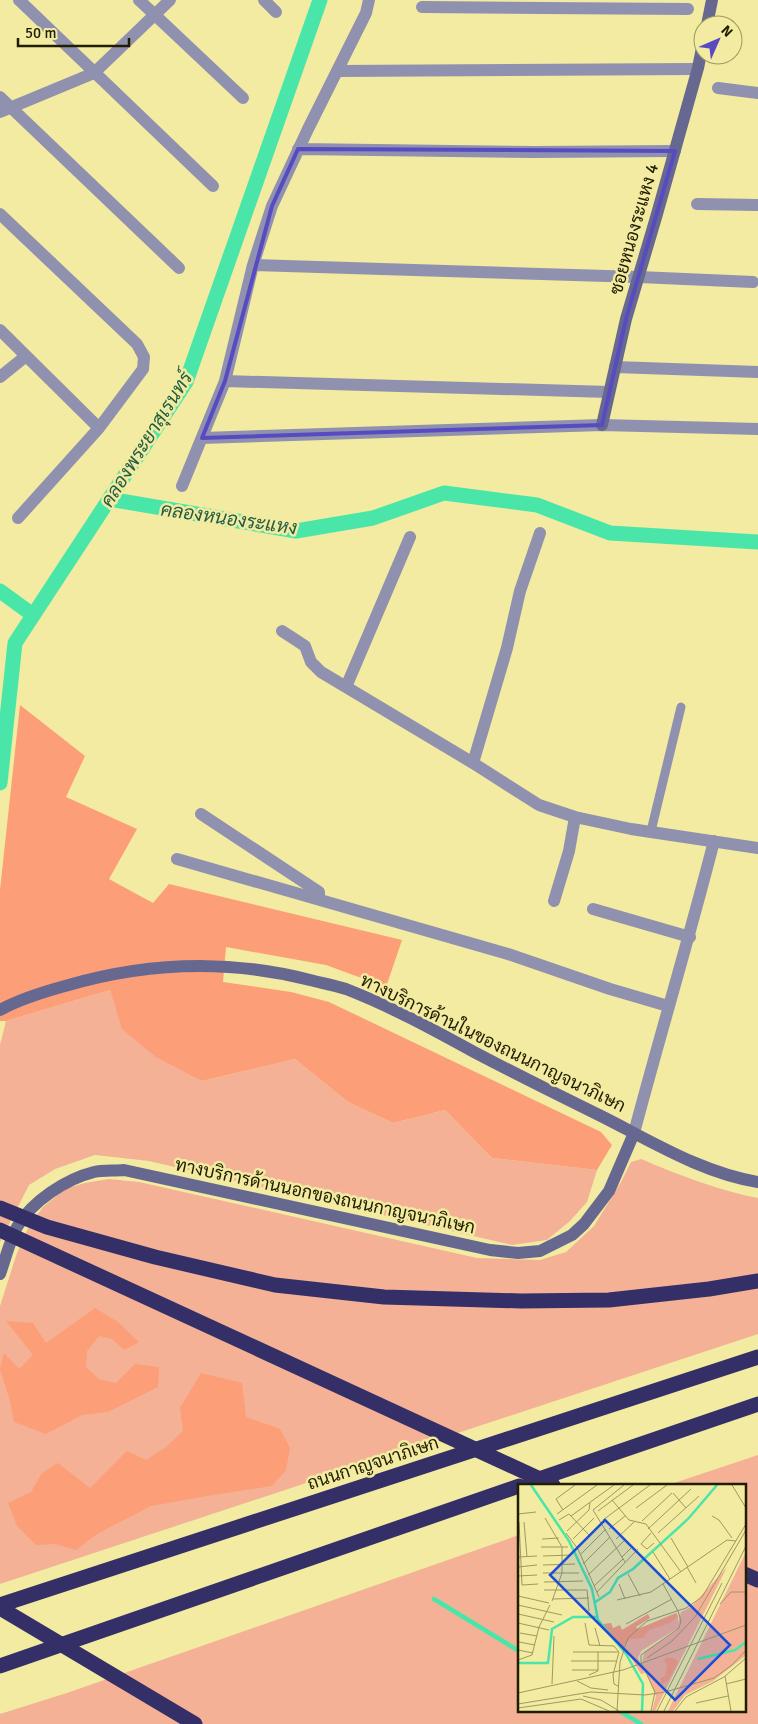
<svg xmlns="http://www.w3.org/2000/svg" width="758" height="1724" font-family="Signika,Sarabun,sans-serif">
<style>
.green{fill:#f4b196}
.forest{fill:#fc9e77}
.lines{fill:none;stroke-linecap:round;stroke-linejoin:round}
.stream{stroke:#4ae6a9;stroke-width:4.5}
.canal{stroke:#4ae6a9;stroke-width:15}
.lane{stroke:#9091ae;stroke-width:9}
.street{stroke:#9091ae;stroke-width:12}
.secondary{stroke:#676890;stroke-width:12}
.highway{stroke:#343067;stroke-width:15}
.highway-bridge{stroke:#343067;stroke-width:15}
.marked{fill:none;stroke:#584ac1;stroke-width:4;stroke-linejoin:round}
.labels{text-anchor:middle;stroke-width:5;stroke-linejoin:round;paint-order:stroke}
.street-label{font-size:18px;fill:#211d01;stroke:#f2eba1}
.water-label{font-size:19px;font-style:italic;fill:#225e45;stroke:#f2eba1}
.inset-river{fill:none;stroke:#4ae6a9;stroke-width:2.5}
.inset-road{fill:none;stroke:#9e9961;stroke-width:1}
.view{fill:#1d4ed8;fill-opacity:0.15;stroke:#1d4ed8;stroke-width:2.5}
.inset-edge{fill:none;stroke:#211d01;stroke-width:2.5}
</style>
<rect width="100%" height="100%" fill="#f2eba1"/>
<!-- green -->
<path class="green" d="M110,990L123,1029L202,1081L295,1059L348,1102L393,1123L445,1110L492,1158L597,1170L587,1202L570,1221L547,1240L512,1245L149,1161L95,1155L55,1169L29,1185L0,1242V1045L6,1021Z
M641,1159C676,1174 720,1191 758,1198V1334L0,1584V1306L17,1253L29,1226L43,1207L65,1189L85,1183L109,1179L139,1182L477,1258L540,1260L566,1252L594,1226L621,1182L631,1162Z
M758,1455V1724H0V1714L67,1693L519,1535V1710H744V1485H668Z"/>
<!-- forest -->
<path class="forest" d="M20,705L85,756L66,797L137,829L109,879L153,903L169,884L402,940L386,987L326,965L226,947L223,982L291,992L329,1002L601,1132L612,1145L597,1170L492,1158L445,1110L393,1123L348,1102L295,1059L202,1081L156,1057L122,1029L110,990L6,1021H0V890Z
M95,1308L118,1322L139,1342L124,1350L112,1339L99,1336L87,1351L86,1367L99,1379L116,1383L135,1364L159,1367L158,1387L108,1412L82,1415L46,1434L14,1422L10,1401L0,1369L4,1353L19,1369L33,1355L6,1321L33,1323L46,1343Z
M201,1373L242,1383L246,1417L280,1429L290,1448L286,1470L272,1486L219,1494L151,1506L97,1534L76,1550L55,1544L36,1545L17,1526L8,1503L31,1492L42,1473L58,1463L90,1488L127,1451L146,1460L165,1448L183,1431L180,1408Z"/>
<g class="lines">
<!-- stream -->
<path class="stream" d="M434,1599L519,1651
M618,1710L641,1724"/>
<!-- canal -->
<path class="canal" d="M109,499L296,531L373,518L444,493L537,505L610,533L758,542
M0,591L33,615
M0,783L15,643L186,382L320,0"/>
<!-- lane -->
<path class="lane" d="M651,831L681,707"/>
<!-- street -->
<path class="street" d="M19,0L213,186
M139,0L243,98
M264,0L276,12
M422,7L688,9
M337,71L697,69
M718,88L758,93
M0,97L179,268
M0,112L94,73L170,0
M298,149L535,152L675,151
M697,204L758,205
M0,214L137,344L144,357L143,369L99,428L18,518
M253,265L639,277L753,282
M0,330L99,428
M615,367L758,372
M0,377L26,356
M225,381L609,392
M202,438L602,425L758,429
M182,486L225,381L253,265L272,206L308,129L366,13L369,0
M282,631L305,646L311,662L321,672L473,763L539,805L575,817L631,829L758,848
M346,687L410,537
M473,763L507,648L520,591L540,533
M201,814L319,892V899
M177,859L508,954L610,989L668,1006
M554,901L569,851L575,817
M593,909L690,937
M634,1133C660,1035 689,939 714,841"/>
<!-- secondary -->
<path class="secondary" d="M707,25L712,0
M602,425L626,319L657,214L698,68L703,43
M0,1010C20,999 43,992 65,986C147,962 228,959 310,980C322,983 334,985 346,989C390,1006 432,1029 474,1052C516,1074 558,1095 601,1116C651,1141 702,1173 758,1182
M0,1274C5,1260 10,1240 17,1227C32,1201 66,1179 94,1172C103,1170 114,1171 124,1170L490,1250L518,1253L540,1251L572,1235L584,1224L609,1191L634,1133"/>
<!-- highway -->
<path class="highway" d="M530,1482L758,1404
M744,1574L758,1580
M0,1605L758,1357
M0,1666L519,1486"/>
<!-- highway-bridge -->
<path class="highway-bridge" d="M0,1208L47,1227L155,1257L275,1285L384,1297L521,1301L609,1300L709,1289L758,1281
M0,1230L553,1485
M0,1608L195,1724"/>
</g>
<!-- marked area -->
<path class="marked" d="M298,149L675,151L626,319L602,425L202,438L225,381L272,206Z"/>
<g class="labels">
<!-- street labels -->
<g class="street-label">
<text transform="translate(634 229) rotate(-74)" y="6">ซอยหนองระแหง 4</text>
<text transform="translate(493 1043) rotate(26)" y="6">ทางบริการด้านในของถนนกาญจนาภิเษก</text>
<text transform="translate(325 1196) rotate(12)" y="6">ทางบริการด้านนอกของถนนกาญจนาภิเษก</text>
<text transform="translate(373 1463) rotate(-18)" y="6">ถนนกาญจนาภิเษก</text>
</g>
<!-- water labels -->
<g class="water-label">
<text transform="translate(146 439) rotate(-58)" y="7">คลองพระยาสุเรนทร์</text>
<text transform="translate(229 518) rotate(8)" y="7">คลองหนองระแหง</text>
</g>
</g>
<!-- overview -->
<g transform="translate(518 1484)">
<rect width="228" height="228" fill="#f2eba1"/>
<path d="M227,70V172L195,197L167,211L155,227H150ZM209,83L137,227H134L138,212L124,180L126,168L158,147L163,128L173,123ZM160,132V144L123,167L120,174L127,189L123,190L107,164L112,154Z" fill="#f4b196"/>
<path d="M158,129L160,132L152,139L131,146L125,154L112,155L105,165L85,140L93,139L95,144L102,141L104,146L130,130L132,134L118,143L120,145ZM150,173L158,175L160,179L150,197L144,200L142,194L147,192L149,181L146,176Z" fill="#fc9e77"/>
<path class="inset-river" d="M13,1L51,57L74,105L80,136L108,170L125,200L124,227M76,119L92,108L100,94L115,85L170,35L199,1M180,175L217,166L228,158M0,179H30L34,145L55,133H79"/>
<path class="inset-road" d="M106,1L75,26L107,78M214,1L228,24M155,9L168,24M94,16L111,36L128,40L163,88M118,24L149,1M45,26L38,15L57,1M80,27L115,1M0,30L18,28M39,30L79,1M53,32L96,1M194,32L201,36L214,54M27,34L44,63V89L34,117M41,36L51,30L72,52M85,36L132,1M124,37L154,9M1,38L4,101L20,100M6,38L9,73M91,45L107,32M130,45L173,5M49,47L71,26L72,19M48,49L60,65L81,113M133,49L123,60L129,65L136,59M140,49L181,12M153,54L170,83M24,55L41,54M55,55L76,34M98,55L116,38M63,61L83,41M23,63H50M135,68L152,95M62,71L88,45M25,72L53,71M0,73L19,72M104,73L115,62M65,80L92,53M25,81L57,80M0,83L19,81M169,83L178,99M25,89H61M110,90L122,112M70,91L107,56M0,92L19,91M26,98L65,97M101,100L107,115M145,100L160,127M76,102L105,75M26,106H69L71,127M79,108L120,65M0,112L31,119M35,115L71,114M99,116L133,108L209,56L218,57M202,120L213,108H228M0,121L44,131M0,130L36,138M0,139L31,146M67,139L71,161L96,162L101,168L95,191L96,200L100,202M108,140L154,115M77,144L82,162M2,149L19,152M1,158L17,161M0,166L15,169M55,168H100M129,174L154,157L177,133L228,46M0,176L14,171L21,143L32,121M53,177H98M54,186H80M71,191L80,187V168M207,192L213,227M59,197L73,204L90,206M34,200L36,152M208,200L228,195M0,209L105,186L228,141M65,212L83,216L101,227M178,219L210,212M0,220L73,208L127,211L147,208L196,194L214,181L228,166M0,224L63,215L91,227M99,227L102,178L110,154L129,137L168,124L184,113L228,40M133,227L137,208L123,178V171L161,144L163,137L160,127M139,227L204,99M146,227L228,62M157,227L168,213L206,193L228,174"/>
<path class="view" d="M87,36L212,161L157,216L32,91Z"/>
<rect width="228" height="228" class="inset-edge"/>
</g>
<!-- north arrow -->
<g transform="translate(718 40) rotate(45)"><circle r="24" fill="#f2eba1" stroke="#9e9961"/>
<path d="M0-4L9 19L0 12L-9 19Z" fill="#584ac1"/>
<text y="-8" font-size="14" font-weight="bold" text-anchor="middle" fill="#211d01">N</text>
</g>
<!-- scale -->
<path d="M18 38v8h111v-8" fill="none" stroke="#211d01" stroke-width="2.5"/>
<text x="25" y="38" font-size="15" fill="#211d01" stroke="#f2eba1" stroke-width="4" paint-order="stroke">50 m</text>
</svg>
